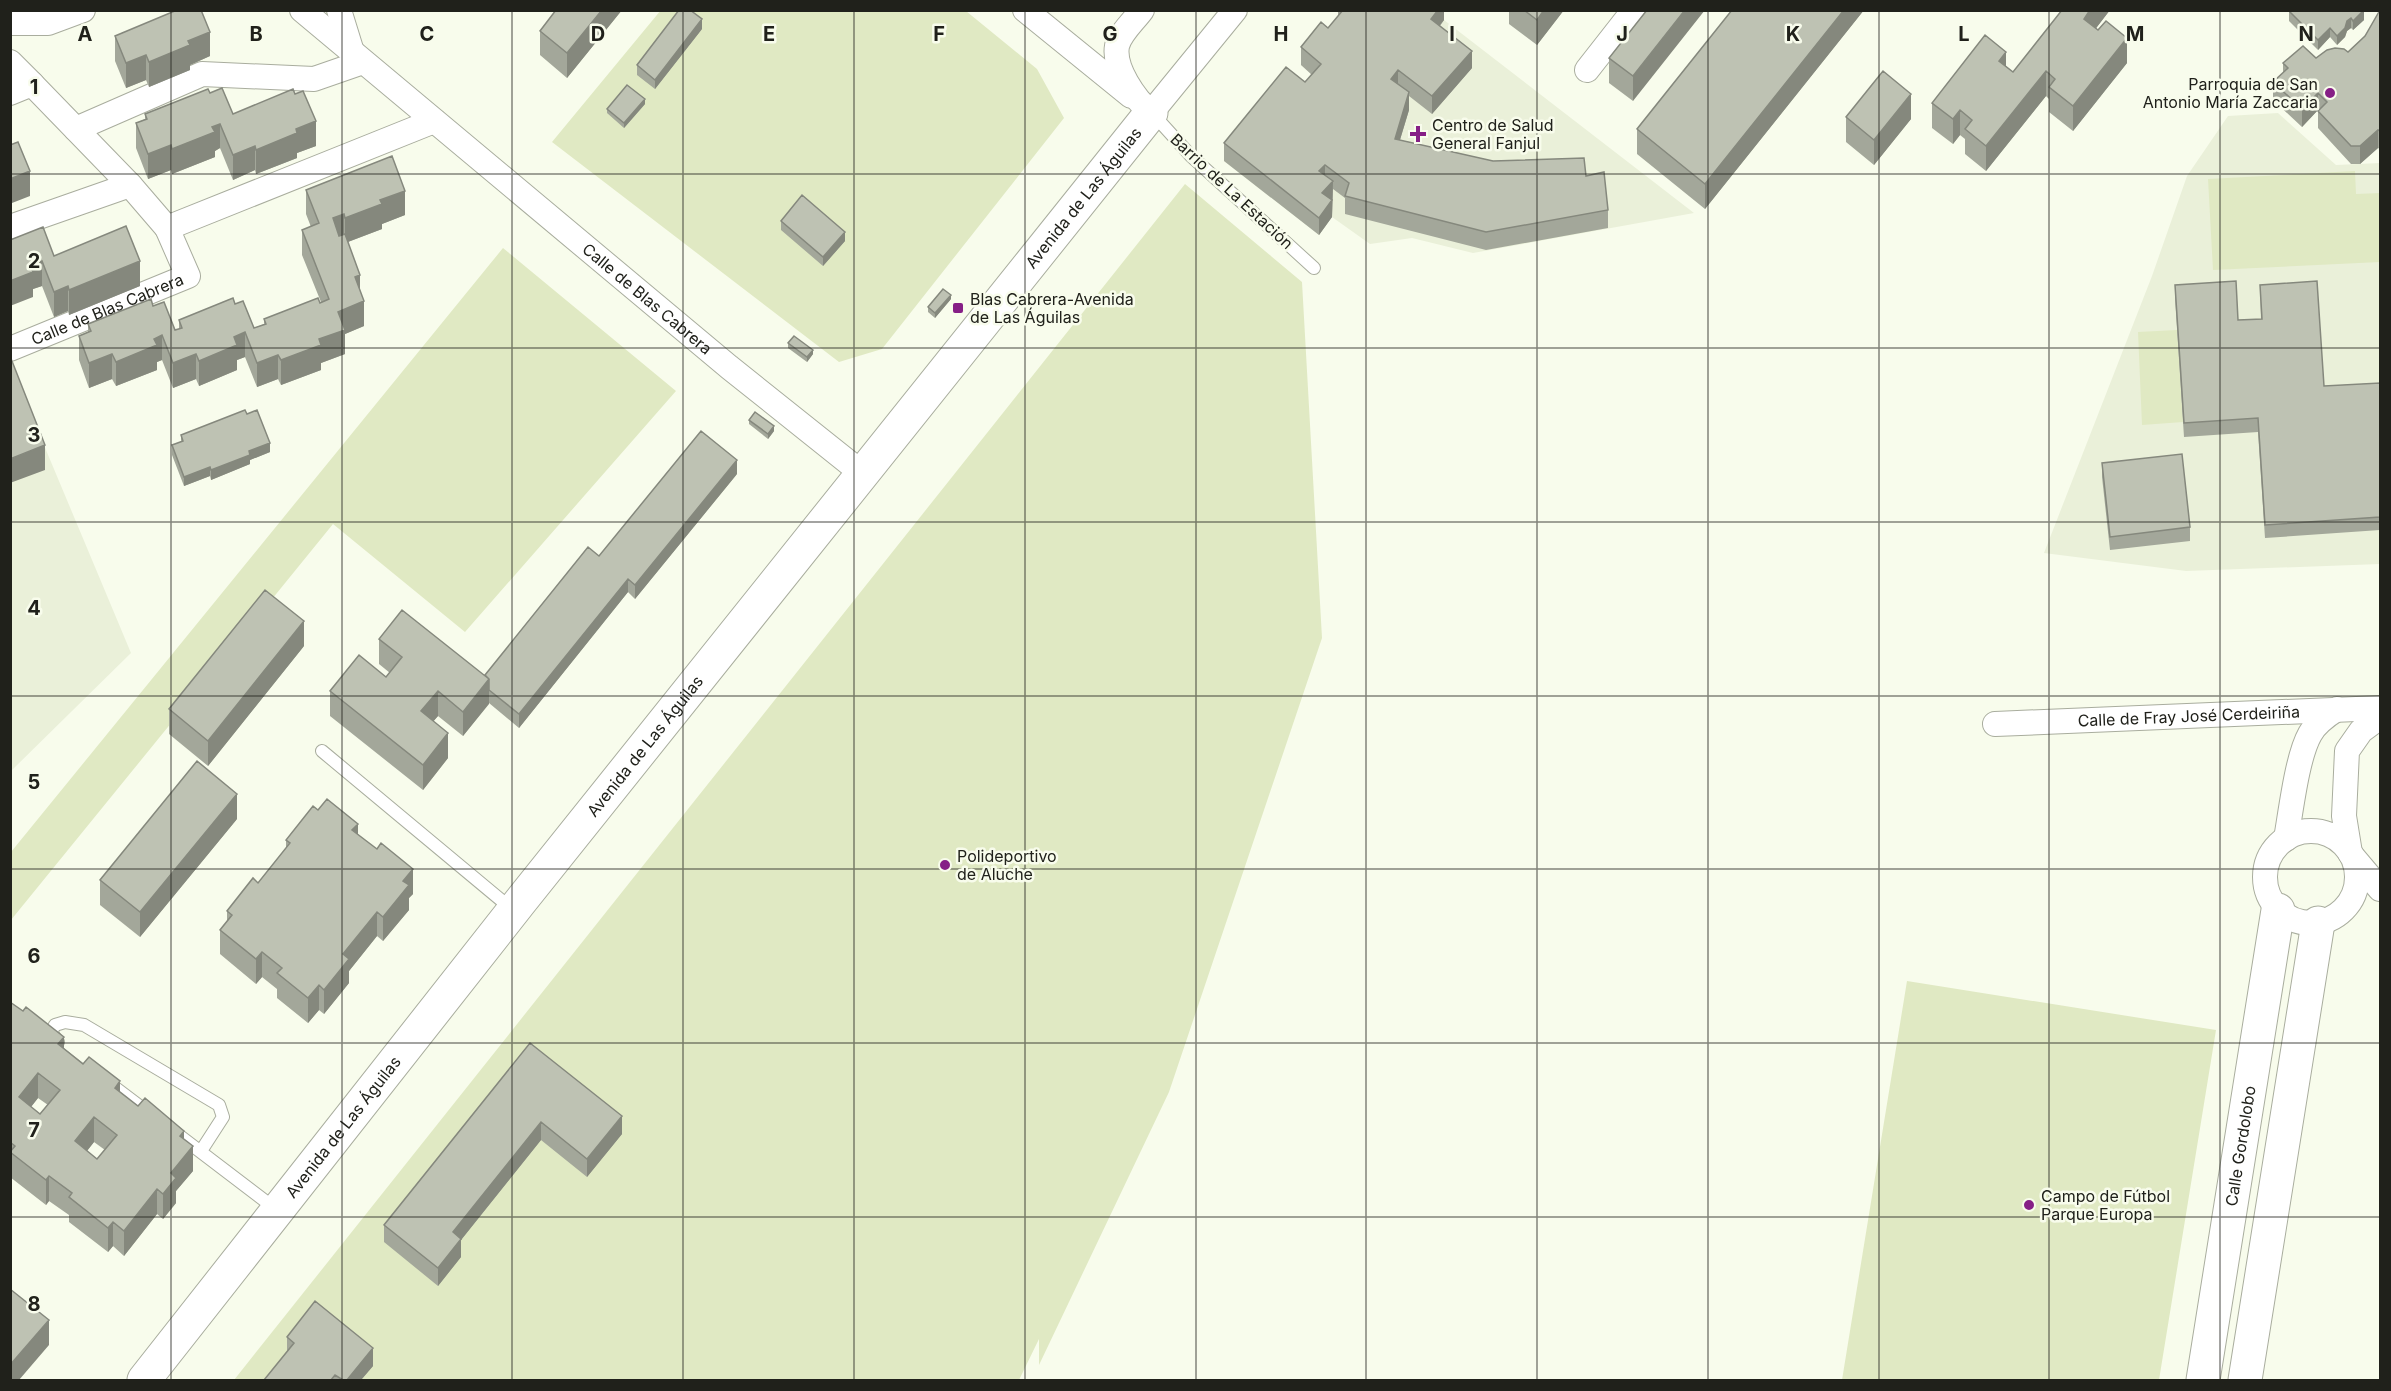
<svg xmlns="http://www.w3.org/2000/svg" width="2391" height="1391" font-family="Inter,sans-serif">
<style>
.built{fill:#eaf0d9}
.green{fill:#e0e9c3}
.lines{fill:none;stroke-linecap:round;stroke-linejoin:round}
.lane-casing{stroke:#a9ad9e;stroke-width:14}
.street-casing{stroke:#a9ad9e;stroke-width:26}
.secondary-casing{stroke:#a9ad9e;stroke-width:35}
.lane{stroke:#fff;stroke-width:12}
.street{stroke:#fff;stroke-width:24}
.secondary{stroke:#fff;stroke-width:33}
.wall{fill:#a3a79a;fill-rule:evenodd}
.shaded-wall{fill:#85887d}
.building{fill:#bec2b3;stroke:#85887d;stroke-width:1.5;fill-rule:evenodd}
.grid{fill:none;stroke:#20211b;stroke-width:1.5;stroke-opacity:0.55}
.poi-dot{fill:#861f86;stroke:#f8fcec;stroke-width:2}
.labels{text-anchor:middle;stroke-width:5;stroke-linejoin:round;paint-order:stroke}
.poi-label{font-size:16px;fill:#20211b;stroke:#f8fcec;text-anchor:start}
.street-label{font-size:16px;fill:#20211b;stroke:#f8fcec}
.grid-label{font-size:20px;text-anchor:middle;font-weight:bold;fill:#20211b;stroke:#f8fcec;stroke-width:5;stroke-linejoin:round;paint-order:stroke}
</style>
<rect width="100%" height="100%" fill="#f8fcec"/>
<!-- built -->
<path class="built" d="M1433,11L1444,20L1694,213L1473,253L1412,238L1370,244L1332,217L1319,235L1224,161L1321,82L1301,65L1321,40Z
M2278,113L2336,165L2380,163V564L2186,571L2044,553L2152,276L2187,176L2228,116Z
M10,364L131,653L11,771Z"/>
<!-- green -->
<path class="green" d="M661,10L966,11L1037,69L1064,118L882,349L839,362L552,142Z
M2355,171L2356,194L2380,193V262L2213,270L2208,179Z
M1185,184L1302,282L1322,638L1169,1092L1039,1365V1339L1019,1380H234Z
M503,248L676,391L465,632L333,524L11,920V852Z
M2177,330L2183,422L2142,425L2138,332Z
M1907,981L2216,1030L2159,1380H1842Z"/>
<g class="lines">
<defs>
<path id="lane" d="M1152,113L1191,156L1314,268
M322,751L513,910
M58,1042L51,1032L55,1025L65,1022L84,1025L219,1105L223,1117L201,1151
M109,1083L150,1114
M172,1130L277,1210"/>
<g id="street">
<path id="s1" d="M302,10L729,367L863,474"/>
<path d="M339,10L352,52"/>
<path d="M1025,10L1131,96"/>
<path d="M1142,10C1134,21 1120,33 1117,46C1113,68 1135,99 1151,113L1235,10"/>
<path d="M10,23H48L83,10"/>
<path d="M10,62L32,84"/>
<path d="M1587,70L1634,10"/>
<path d="M10,93L32,84L130,185L10,227"/>
<path d="M76,129L202,74L314,79L363,62"/>
<path d="M130,185L167,228"/>
<path id="s2" d="M10,349L188,276L167,228L434,121"/>
<path id="s3" d="M1995,724L2380,708"/>
<circle cx="2311" cy="877" r="46"/>
<path d="M2286,839C2291,811 2297,757 2310,734C2316,723 2326,716 2337,709"/>
<path d="M2350,853L2344,816L2347,751L2361,731L2380,717"/>
<path d="M2353,857L2380,889"/>
</g>
<g id="secondary">
<path id="s4" d="M144,1380L520,902L1151,113"/>
<path id="s5" d="M2203,1380L2278,910"/>
<path d="M2245,1380L2318,923"/>
</g>
</defs>
<!-- lane casing -->
<use href="#lane" class="lane-casing"/>
<!-- street casing -->
<use href="#street" class="street-casing"/>
<!-- secondary casing -->
<use href="#secondary" class="secondary-casing"/>
<!-- lane -->
<use href="#lane" class="lane"/>
<!-- street -->
<use href="#street" class="street"/>
<!-- secondary -->
<use href="#secondary" class="secondary"/>
</g>
<!-- wall -->
<path class="wall" d="M556,10H622L567,78L540,55V31Z
M1338,10H1444V20L1440,26L1472,68L1432,114L1409,96V110L1400,140L1493,161L1586,176L1608,210V228L1486,250L1345,214V198L1333,189L1332,217L1319,235L1224,161V143L1305,82L1312,75L1301,65V47L1328,28L1338,16Z
M1509,10H1564L1537,45L1509,24Z
M1647,10L1633,101L1609,83V58Z
M1732,10H1864L1705,209L1637,154V129Z
M2062,10H2110L2096,28L2127,63L2073,131L2049,112V99L2046,96L1986,171L1965,154V139L1960,135L1953,144L1932,128V103L2006,66L2013,72Z
M2380,10V149L2378,148L2360,164H2351L2318,128V110L2302,127L2273,100V82L2283,73V63L2348,52L2365,36Z
M2289,11L2364,20L2353,30L2351,28L2347,31L2345,37L2337,45L2330,37L2318,50L2289,21Z
M702,29L655,89L637,75V65Z
M115,36L210,56L190,65V70L149,87L146,80L126,88L115,61Z
M210,93L233,114L316,146L297,153V158L256,174L255,170L233,180L220,148L215,151V157L172,174L171,170L148,179L136,148V123L145,119V114Z
M645,104L624,128L607,113V109Z
M1846,117L1911,119L1874,165L1846,142Z
M306,190L405,215L382,224V229L348,242L360,291L364,326L345,334V354L321,363V370L281,385L278,379L257,387L245,357L237,360V370L199,386L196,379L173,388L162,360L157,362V370L116,386L112,379L89,388L79,360V336L88,332V324L153,306L175,330L179,329V320L235,304L254,328L264,324V319L321,302L302,255V230L311,227L306,214Z
M781,221L845,241L823,266L781,230Z
M10,240L54,256L140,286L69,315L68,311L54,317L42,286L33,289V297Z
M2175,285L2238,320L2261,319L2260,285L2324,386L2380,383V530L2265,538L2258,432L2184,437L2175,298Z
M951,299L935,318L928,312V307Z
M788,343L813,354L807,362L788,348Z
M247,414L270,452L250,460V464L211,480L210,476L184,486L172,455V445L181,442V435Z
M749,420L774,431L768,439L749,424Z
M2102,463L2190,527V541L2110,550L2102,477Z
M737,474L635,599L628,592L519,728L489,703L463,736L438,716L433,721L448,758L423,790L330,716V691L386,677L390,673L379,664V639L485,675L599,556Z
M304,646L208,766L169,734V709Z
M318,810L358,834L413,894L409,898V910L383,941L377,936L349,971V983L324,1014L319,1010L308,1023L277,998V989L262,977L256,984L220,954V930L227,922V911L258,883L286,848V840Z
M237,819L140,937L100,905V880Z
M10,1002L64,1048L138,1106L184,1139L193,1171L176,1191V1203L163,1219L157,1214L124,1256L113,1246L108,1252L69,1222V1215L49,1201L46,1205L10,1177ZM38,1098L48,1105L40,1114L31,1107ZM94,1142L105,1150L97,1159L87,1151Z
M530,1043L622,1134L587,1177L541,1140L461,1240V1257L438,1286L384,1242V1225Z
M287,1337L373,1366L361,1380H264L287,1352Z"/>
<!-- shaded-wall -->
<path class="shaded-wall" d="M602,10H622L567,78V53Z
M1438,10H1444V20L1431,36V19Z
M1544,10H1564L1537,45V20Z
M1685,10H1705L1633,101V76Z
M1844,10H1864L1705,209V184Z
M2090,10H2110L2084,44V19Z
M2364,10V20L2353,30V21Z
M2351,18V28L2347,31L2345,37L2337,45V36L2347,21Z
M702,19V29L655,89V80Z
M2330,28V37L2318,50V40Z
M210,32V56L190,65V70L149,87V62L188,41Z
M2127,38V63L2073,131V106Z
M1472,51V68L1432,114V96Z
M2006,52V76L1999,61Z
M146,55V80L126,88V63Z
M1398,70V88L1391,79Z
M2046,71V96L1986,171V146Z
M1409,92V110L1395,156V139Z
M2318,93V110L2302,127V109Z
M1911,94V119L1874,165V140Z
M645,99V104L624,128V123Z
M1960,110V135L1953,144V119Z
M316,121V146L297,153V158L256,174V150L296,129Z
M220,124V148L215,151V157L172,174V149L212,127Z
M2378,130V148L2360,164V146Z
M171,145V170L148,179V154Z
M255,146V170L233,180V155Z
M1325,165V183L1319,171Z
M30,171V196L12,203V212L10,213V179Z
M1333,181L1332,217L1319,235V218L1322,193Z
M405,191V215L382,224V229L345,243V218L380,200Z
M344,214V239L333,243V218Z
M845,232V241L823,266V257Z
M42,261V286L33,289V297L10,306V281L30,266Z
M140,261V286L69,315V290Z
M360,275V300L355,277Z
M68,286V311L54,317V292Z
M951,295V299L935,318V313Z
M364,301V326L345,334V354L321,363V370L281,385V360L319,339L338,312Z
M245,332V357L237,360V370L199,386V361L234,337Z
M162,335V360L157,362V370L116,386V362L154,339Z
M813,350V354L807,362V357Z
M112,354V379L89,388V363Z
M196,354V379L173,388V363Z
M278,355V379L257,387V363Z
M774,426V431L768,439V434Z
M270,443V452L250,460V464L211,480V470L249,451Z
M45,445V470L10,483V459Z
M737,460V474L635,599V585Z
M210,467V476L184,486V477Z
M628,579V592L519,728V714Z
M304,621V646L208,766V741Z
M489,679V704L463,736V712Z
M438,691V716L421,736V711Z
M448,733V758L423,790V765Z
M237,794V819L140,937V912Z
M358,824V848L352,830Z
M413,869V894L409,898V910L383,941V917L403,881Z
M377,912V936L349,971V983L324,1014V990L343,954Z
M262,952V977L256,984V959Z
M319,985V1010L308,1023V998Z
M64,1037V1062L58,1044Z
M38,1073V1098L19,1122V1097Z
M120,1081V1106L115,1088Z
M622,1116V1134L587,1177V1159Z
M94,1117V1142L75,1166V1141Z
M541,1122V1140L461,1240V1257L438,1286V1268L453,1232Z
M184,1131V1155L180,1136Z
M193,1146V1171L176,1191V1203L163,1219V1194L171,1173Z
M49,1176V1201L46,1205V1180Z
M157,1189V1214L124,1256V1231Z
M113,1222V1246L108,1252V1228Z
M49,1320V1345L19,1380H10V1365Z
M373,1348V1366L361,1380H347Z"/>
<!-- building -->
<path class="building" d="M177,10H201L210,32L188,41L190,45L149,62L146,55L126,63L115,36Z
M556,10H602L567,53L540,31Z
M679,10H690L702,19L655,80L637,65Z
M1343,10H1438L1431,19L1472,51L1432,96L1398,70L1391,79L1409,92L1395,139L1493,161L1584,158L1586,176L1604,172L1608,210L1486,232L1345,196L1349,183L1325,165L1319,171L1333,181L1322,193L1332,200L1319,218L1224,143L1286,67L1305,82L1321,64L1301,47L1321,22L1328,28Z
M1524,10H1544L1537,20Z
M1647,10H1685L1633,76L1609,58Z
M1732,10H1844L1705,184L1637,129Z
M2062,10H2090L2084,19L2098,30L2106,21L2127,38L2073,106L2049,87L2055,79L2046,71L1986,146L1965,129L1972,120L1960,110L1953,119L1932,103L1985,35L2006,52L1999,61L2013,72Z
M2290,10H2364L2353,21L2351,18L2347,21L2345,28L2337,36L2330,28L2318,40L2289,11Z
M2380,10V131L2378,130L2360,146H2351L2318,111L2327,102L2318,93L2302,109L2273,82L2288,68L2283,63L2303,46L2316,58L2327,50L2335,48L2344,49L2348,52L2365,36Z
M1883,71L1911,94L1874,140L1846,117Z
M627,85L645,99L624,123L607,109Z
M222,88L233,114L293,89L295,94L303,91L316,121L296,129L297,133L256,150L255,146L233,155L220,124L212,127L215,132L172,149L171,145L148,154L136,123L147,119L145,114L208,89L210,93Z
M18,142L30,171L10,179V145Z
M392,156L405,191L380,200L382,204L345,218L344,214L333,218L339,236L345,234L360,275L355,277L364,301L338,312L345,330L319,339L321,345L281,360L278,355L257,363L245,332L234,337L237,345L199,361L196,354L173,363L162,335L154,339L157,345L116,362L112,354L89,363L79,336L91,331L88,324L151,299L153,306L164,302L175,330L182,328L179,320L233,298L235,304L243,301L254,328L266,324L264,319L318,298L320,303L329,299L302,230L319,223L306,190Z
M802,195L845,232L823,257L781,221Z
M126,226L140,261L69,290L68,286L54,292L42,261L30,266L33,272L10,281V240L43,227L54,256Z
M2236,281L2238,320L2262,319L2260,285L2317,281L2324,386L2380,383V517L2265,525L2258,418L2184,423L2175,285Z
M943,289L951,295L935,313L928,307Z
M794,336L813,350L807,357L788,343Z
M10,356L45,445L10,459Z
M245,410L247,414L257,410L270,443L249,451L250,455L211,470L210,467L184,477L172,445L183,441L181,435Z
M755,412L774,426L768,434L749,420Z
M701,431L737,460L635,585L628,579L519,714L489,690V679L485,675L588,547L599,556Z
M2182,454L2190,527L2110,537L2102,463Z
M265,590L304,621L208,741L169,709Z
M402,610L489,679L463,712L438,691L421,711L448,733L423,765L330,691L359,655L386,677L402,657L379,639Z
M197,761L237,794L140,912L100,880Z
M327,799L358,824L352,830L377,849L381,843L413,869L403,881L409,885L383,917L377,912L343,954L349,959L324,990L319,985L308,998L277,973L282,968L262,952L256,959L220,930L232,915L227,911L253,878L258,883L290,843L286,840L313,806L318,810Z
M10,1002L23,1011L26,1007L64,1037L58,1044L83,1064L89,1057L120,1081L115,1088L138,1106L145,1098L184,1131L180,1136L193,1146L171,1173L176,1178L163,1194L157,1189L124,1231L113,1222L108,1228L69,1197L72,1193L49,1176L46,1180L10,1152L15,1146L10,1142ZM38,1073L60,1090L40,1114L19,1097ZM94,1117L117,1135L97,1159L75,1141Z
M530,1043L622,1116L587,1159L541,1122L453,1232L461,1239L438,1268L384,1225Z
M10,1289L49,1320L10,1365Z
M315,1301L373,1348L347,1380H343L335,1375L331,1380H264L294,1343L287,1337Z"/>
<!-- grid -->
<path class="grid" d="M171,10V1380M342,10V1380M512,10V1380M683,10V1380M854,10V1380M1025,10V1380M1196,10V1380M1366,10V1380M1537,10V1380M1708,10V1380M1879,10V1380M2049,10V1380M2220,10V1380M10,174H2380M10,348H2380M10,522H2380M10,696H2380M10,869H2380M10,1043H2380M10,1217H2380"/>
<!-- markers -->
<g class="poi-dot">
<circle cx="2330" cy="93" r="6"/>
<path d="M1415 125h6v6h6v6h-6v6h-6v-6h-6v-6h6z"/>
<rect x="952" y="302" width="12" height="12" rx="3"/>
<circle cx="945" cy="865" r="6"/>
<circle cx="2029" cy="1205" r="6"/>
</g>
<g class="labels">
<!-- poi labels -->
<g class="poi-label">
<text x="2318" y="90" text-anchor="end">Parroquia de San<tspan x="2318" dy="18">Antonio María Zaccaria</tspan></text>
<text x="1432" y="131">Centro de Salud<tspan x="1432" dy="18">General Fanjul</tspan></text>
<text x="970" y="305">Blas Cabrera-Avenida<tspan x="970" dy="18">de Las Águilas</tspan></text>
<text x="957" y="862">Polideportivo<tspan x="957" dy="18">de Aluche</tspan></text>
<text x="2041" y="1202">Campo de Fútbol<tspan x="2041" dy="18">Parque Europa</tspan></text>
</g>
<!-- street labels -->
<g class="street-label">
<text transform="translate(1232 191) rotate(43)" y="6">Barrio de La Estación</text>
<text dy="6" stroke="none"><textPath href="#s4" startOffset="1510">Avenida de Las Águilas</textPath></text>
<text dy="6" stroke="none"><textPath href="#s1" startOffset="450">Calle de Blas Cabrera</textPath></text>
<text dy="6" stroke="none"><textPath href="#s2" startOffset="105">Calle de Blas Cabrera</textPath></text>
<text dy="6" stroke="none"><textPath href="#s3" startOffset="194">Calle de Fray José Cerdeiriña</textPath></text>
<text dy="6" stroke="none"><textPath href="#s4" startOffset="808">Avenida de Las Águilas</textPath></text>
<text dy="6" stroke="none"><textPath href="#s4" startOffset="322">Avenida de Las Águilas</textPath></text>
<text dy="6" stroke="none"><textPath href="#s5" startOffset="237">Calle Gordolobo</textPath></text>
</g>
</g>
<g class="grid-label">
<text x="85" y="41">A</text>
<text x="256" y="41">B</text>
<text x="427" y="41">C</text>
<text x="598" y="41">D</text>
<text x="769" y="41">E</text>
<text x="939" y="41">F</text>
<text x="1110" y="41">G</text>
<text x="1281" y="41">H</text>
<text x="1452" y="41">I</text>
<text x="1622" y="41">J</text>
<text x="1793" y="41">K</text>
<text x="1964" y="41">L</text>
<text x="2135" y="41">M</text>
<text x="2306" y="41">N</text>
<text x="34" y="94">1</text>
<text x="34" y="268">2</text>
<text x="34" y="442">3</text>
<text x="34" y="615">4</text>
<text x="34" y="789">5</text>
<text x="34" y="963">6</text>
<text x="34" y="1137">7</text>
<text x="34" y="1311">8</text>
</g>
<!-- border -->
<rect width="2391" height="1391" fill="none" stroke="#20211b" stroke-width="24"/>
</svg>
